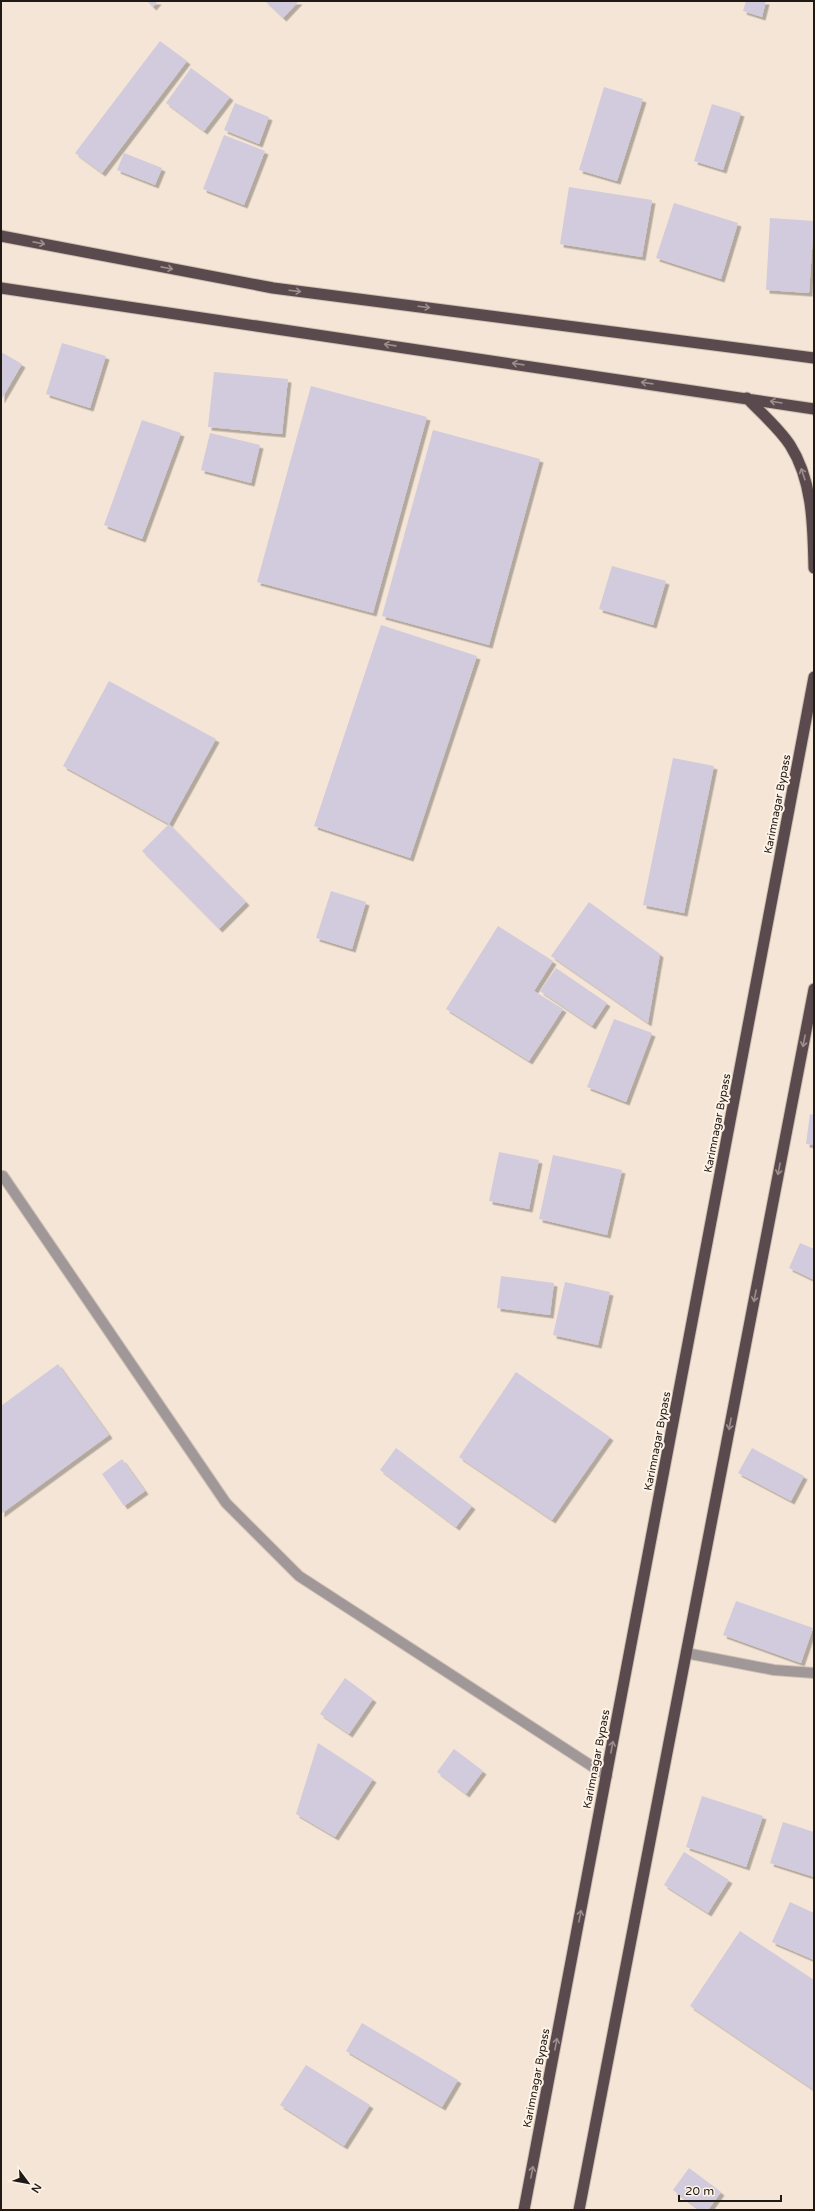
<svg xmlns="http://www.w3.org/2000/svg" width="815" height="2211" font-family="'Varela Round',sans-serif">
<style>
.building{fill:#d1cbdd;filter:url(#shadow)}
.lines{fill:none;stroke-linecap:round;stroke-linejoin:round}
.service-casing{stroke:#cec0b3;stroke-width:12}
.minor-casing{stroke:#cec0b3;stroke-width:12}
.trunk-casing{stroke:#cec0b3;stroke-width:13}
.service{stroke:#a09799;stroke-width:10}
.minor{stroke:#a09799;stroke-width:10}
.trunk{stroke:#5a4a4e;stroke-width:11}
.oneway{stroke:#9c8e8b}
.labels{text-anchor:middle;stroke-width:4;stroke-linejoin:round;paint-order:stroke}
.street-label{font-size:11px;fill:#1f1a15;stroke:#fff3e7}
</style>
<defs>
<filter id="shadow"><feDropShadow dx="3.5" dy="3.5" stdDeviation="0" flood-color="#0004"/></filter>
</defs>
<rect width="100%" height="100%" fill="#f4e5d6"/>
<!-- building -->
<path class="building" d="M147,1H158L153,7Z
M265,1H299L283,18Z
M746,1H766L762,17L743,11Z
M160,41L187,61L102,173L75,153Z
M191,68L230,97L204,131L166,103Z
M604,87L643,99L617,181L579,170Z
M235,103L269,117L259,144L224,130Z
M712,104L741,113L723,170L694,161Z
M224,135L265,151L244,205L203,189Z
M124,153L162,168L155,185L117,170Z
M569,187L652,200L642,257L560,244Z
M674,203L738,223L721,279L656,258Z
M770,218L814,221L809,293L766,290Z
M62,343L106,356L90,408L46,394Z
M1,352L22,364L1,400Z
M214,372L288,379L282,434L208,427Z
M311,386L427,417L373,613L257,582Z
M142,420L181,433L142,539L104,525Z
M433,430L540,459L489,645L382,616Z
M210,433L260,445L251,483L201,470Z
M612,566L666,581L653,625L599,609Z
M381,625L477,656L410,858L314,826Z
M109,681L216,739L169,824L63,766Z
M673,758L714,766L684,913L643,905Z
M169,824L246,902L219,929L142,851Z
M331,891L366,902L352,949L316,938Z
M589,902L660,954L648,1023L551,956Z
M498,926L553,961L534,991L563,1009L529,1061L446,1009Z
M556,968L607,1003L592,1026L540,991Z
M614,1019L652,1033L626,1102L587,1087Z
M810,1114L814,1115V1145L806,1144Z
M499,1152L539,1160L529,1209L489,1201Z
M553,1155L622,1170L607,1235L539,1219Z
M800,1243L814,1249V1280L789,1268Z
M501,1276L554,1283L550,1315L497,1308Z
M565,1282L610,1292L598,1345L553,1335Z
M58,1364L109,1435L1,1514V1406Z
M516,1372L610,1437L552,1520L459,1457Z
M396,1448L472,1506L456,1527L380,1470Z
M752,1448L804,1476L791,1501L738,1473Z
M122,1459L145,1491L124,1506L102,1474Z
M736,1601L813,1628L801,1663L723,1635Z
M345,1678L373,1699L349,1734L320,1714Z
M318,1743L373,1779L335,1837L296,1814Z
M454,1749L483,1771L466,1794L437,1772Z
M702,1796L763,1816L746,1867L686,1847Z
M783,1822L814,1832V1877L770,1863Z
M684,1852L729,1880L708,1913L664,1885Z
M790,1902L814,1913V1960L772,1942Z
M740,1931L814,1980V2090L690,2006Z
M362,2023L458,2080L442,2107L346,2051Z
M306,2065L370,2105L344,2146L280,2105Z
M689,2168L721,2192L708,2210H700L673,2190Z"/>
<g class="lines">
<defs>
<path id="service" d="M3,1176L226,1503L299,1576L607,1776"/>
<path id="minor" d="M686,1653L774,1670L814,1673"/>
<path id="trunk" d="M1,236L273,288L814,358
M1,288L814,409
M747,398C761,413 779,428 790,445C813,481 813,527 814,568
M524,2210L814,677
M579,2210L814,989"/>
</defs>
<!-- service casing -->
<use href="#service" class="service-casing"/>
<!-- minor casing -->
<use href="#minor" class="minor-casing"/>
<!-- trunk casing -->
<use href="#trunk" class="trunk-casing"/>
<!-- service -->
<use href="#service" class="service"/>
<!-- minor -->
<use href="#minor" class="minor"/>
<!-- trunk -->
<use href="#trunk" class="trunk"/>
</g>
<!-- one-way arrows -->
<defs><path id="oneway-shaft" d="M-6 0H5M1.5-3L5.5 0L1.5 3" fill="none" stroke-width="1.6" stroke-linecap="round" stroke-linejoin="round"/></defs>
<g class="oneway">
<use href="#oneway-shaft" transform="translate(39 243) rotate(11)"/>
<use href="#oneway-shaft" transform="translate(167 268) rotate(11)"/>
<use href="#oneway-shaft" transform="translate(295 291) rotate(7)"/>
<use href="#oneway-shaft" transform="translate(424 307) rotate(7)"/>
<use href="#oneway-shaft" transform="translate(390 345) rotate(-172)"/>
<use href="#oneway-shaft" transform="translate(518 364) rotate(-172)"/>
<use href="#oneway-shaft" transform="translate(647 383) rotate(-172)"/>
<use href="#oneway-shaft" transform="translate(776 402) rotate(-171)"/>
<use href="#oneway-shaft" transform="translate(803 474) rotate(-109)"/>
<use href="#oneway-shaft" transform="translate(804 1041) rotate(101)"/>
<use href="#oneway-shaft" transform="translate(779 1169) rotate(101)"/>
<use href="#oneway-shaft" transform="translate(755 1296) rotate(101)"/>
<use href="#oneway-shaft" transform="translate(730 1424) rotate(101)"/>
<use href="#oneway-shaft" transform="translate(612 1747) rotate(-79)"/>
<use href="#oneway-shaft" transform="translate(580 1916) rotate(-79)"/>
<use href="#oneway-shaft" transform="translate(556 2044) rotate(-79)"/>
<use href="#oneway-shaft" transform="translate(532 2172) rotate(-79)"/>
</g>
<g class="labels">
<!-- street labels -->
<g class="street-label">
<text transform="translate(777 804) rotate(-79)" y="4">Karimnagar Bypass</text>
<text transform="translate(717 1123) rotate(-79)" y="4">Karimnagar Bypass</text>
<text transform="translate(657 1441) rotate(-79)" y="4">Karimnagar Bypass</text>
<text transform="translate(596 1759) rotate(-79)" y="4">Karimnagar Bypass</text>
<text transform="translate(536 2078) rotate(-79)" y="4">Karimnagar Bypass</text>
</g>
</g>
<!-- border -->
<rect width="815" height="2211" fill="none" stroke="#1f1a15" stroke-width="4"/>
<!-- north arrow -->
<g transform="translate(28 2183) rotate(122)" stroke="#fff3e7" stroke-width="3" paint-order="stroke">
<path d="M0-3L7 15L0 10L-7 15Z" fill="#1f1a15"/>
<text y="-6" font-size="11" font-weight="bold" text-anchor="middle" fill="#1f1a15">N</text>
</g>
<!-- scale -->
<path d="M679 2195v6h102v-6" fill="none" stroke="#1f1a15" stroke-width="2"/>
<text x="685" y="2195" font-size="12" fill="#1f1a15" stroke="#fff3e7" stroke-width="3" paint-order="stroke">20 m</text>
</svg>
